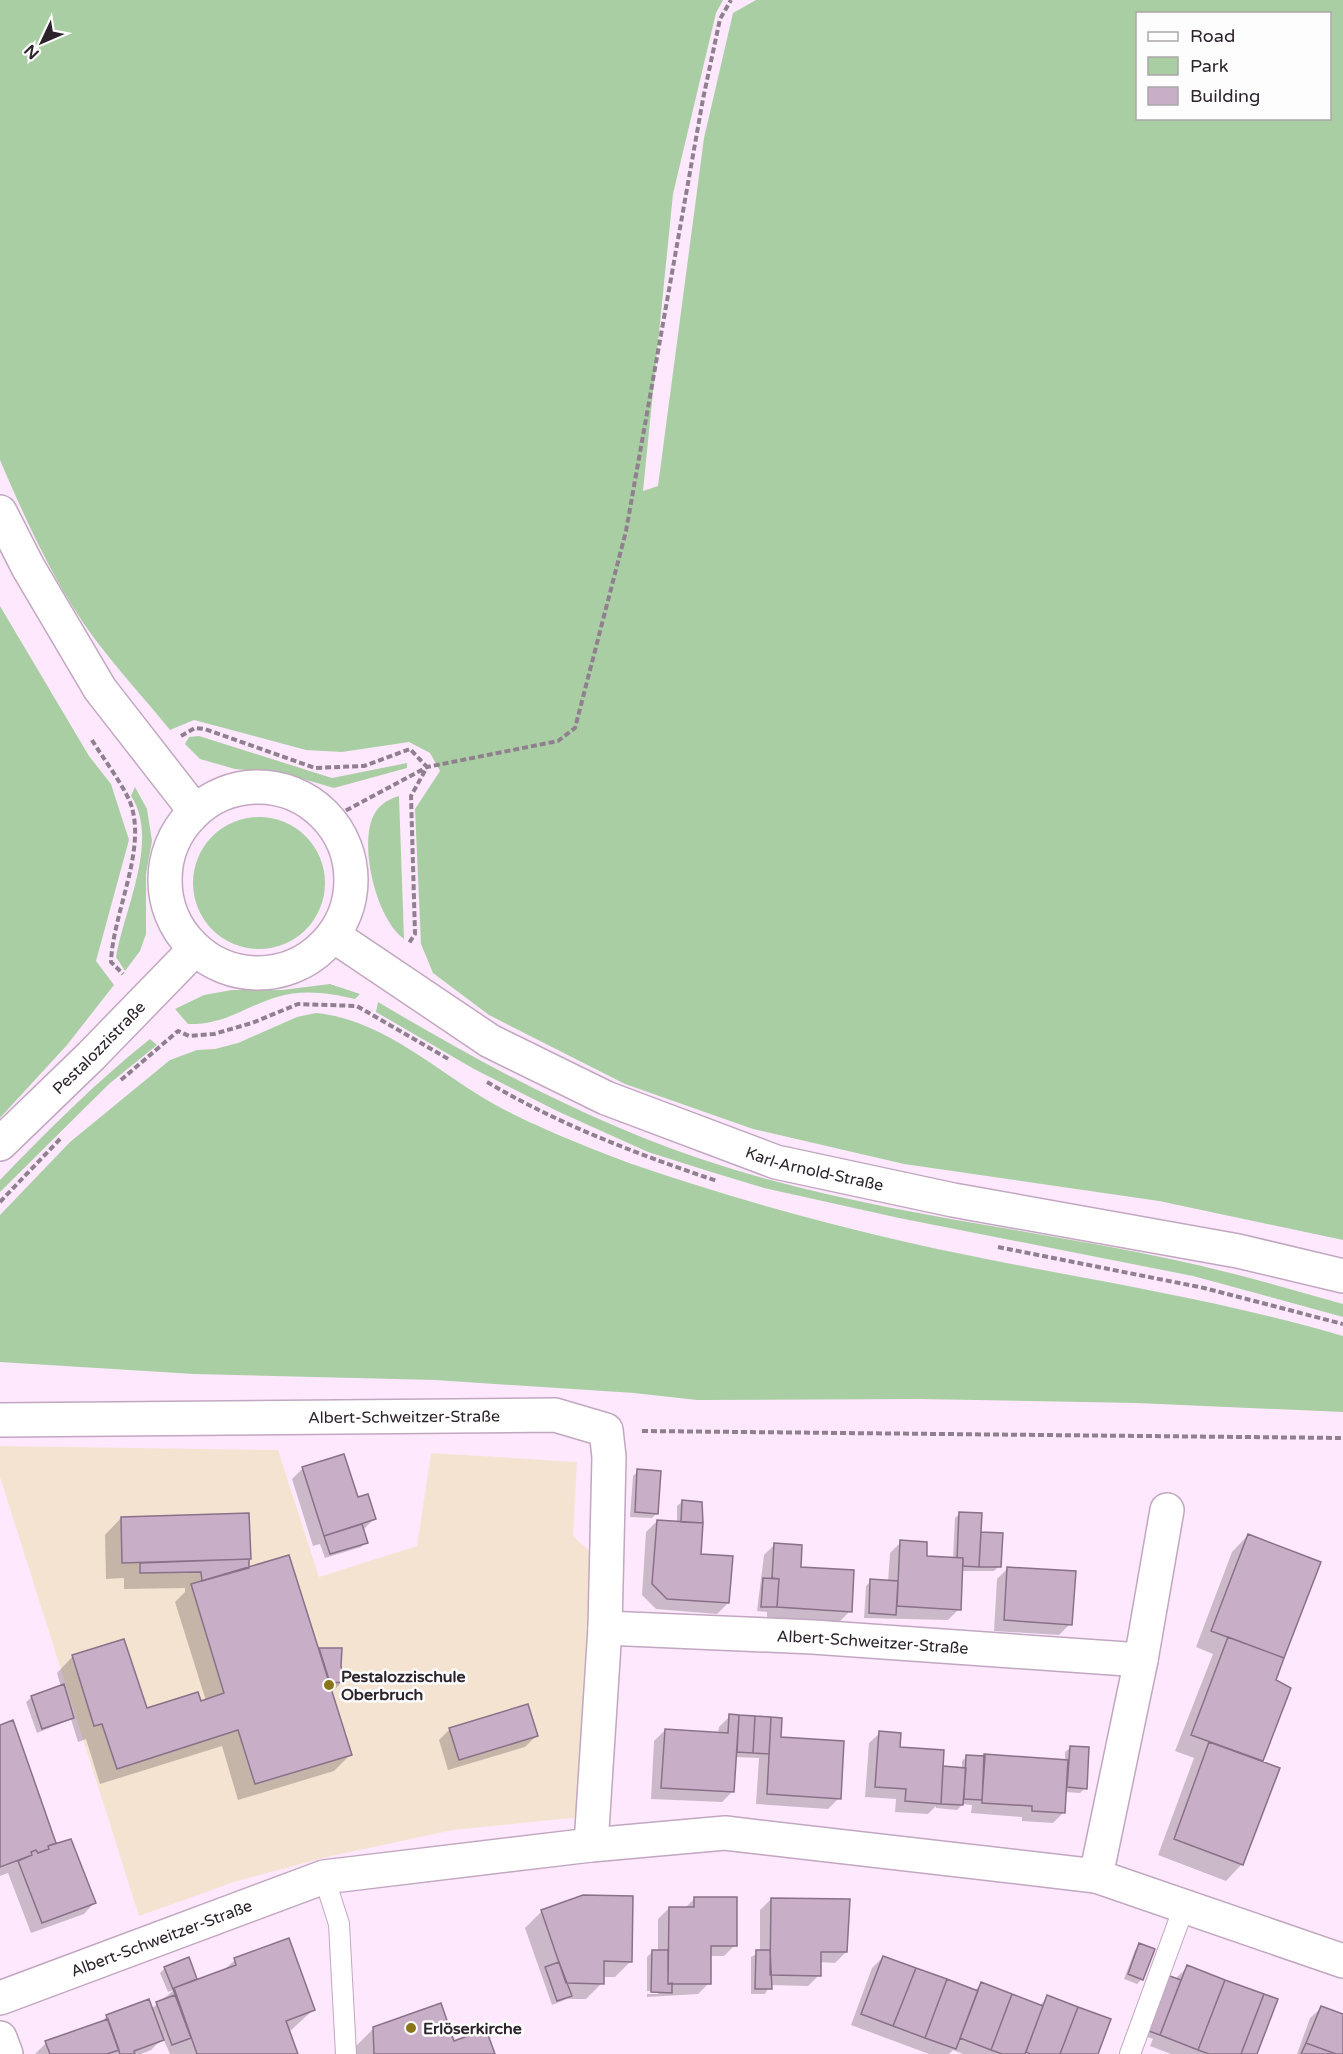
<svg xmlns="http://www.w3.org/2000/svg" width="1343" height="2054" font-family="'Varela Round',sans-serif">
<style>
.education{fill:#f5e3d2}
.green{fill:#a9cea4;fill-rule:evenodd}
.shadow{fill:#0003}
.building{fill:#c9aec7;stroke:#897188;stroke-width:1.5}
.lines{fill:none;stroke-linecap:round;stroke-linejoin:round}
.lane-casing{stroke:#c1a7c0;stroke-width:22}
.street-casing{stroke:#c1a7c0;stroke-width:36}
.secondary-casing{stroke:#c1a7c0;stroke-width:36}
.path{stroke:#90808f;stroke-width:4;stroke-dasharray:6 3;stroke-linecap:butt}
.lane{stroke:#fff;stroke-width:20}
.street{stroke:#fff;stroke-width:33}
.secondary{stroke:#fff;stroke-width:33}
.poi-dot{fill:#8a7518;stroke:#fdfdfd;stroke-width:2}
.labels{text-anchor:middle;stroke-width:5;stroke-linejoin:round;paint-order:stroke}
.street-label{font-size:16px;fill:#2d232c;stroke:#fdfdfd}
.poi-label{font-size:16px;font-weight:bold;fill:#2d232c;stroke:#fdfdfd;text-anchor:start}
</style>
<rect width="100%" height="100%" fill="#fee8fd"/>
<!-- education -->
<path class="education" d="M0,1446L278,1450L319,1577L417,1546L431,1453L577,1462L573,1536L600,1561L581,1817L453,1830L327,1857L234,1882L139,1916L0,1477Z"/>
<!-- green -->
<path class="green" d="M0,0H723L716,13L673,194L643,491L658,486L704,138L733,13L756,0H1343V1240L1159,1201L904,1164L753,1129L625,1084L489,1015L433,973L421,944L415,809L440,771L430,753L409,742L342,752L306,750L194,720L170,730C145,699 118,670 94,638C55,585 26,521 0,460ZM1138,14H1330V118H1138Z
M0,606L89,756L111,784L129,840L96,961L114,985L67,1045L0,1118Z
M199,736L332,778L407,763V768L334,788L286,774L235,769L200,759L185,744L189,737Z
M135,787L147,809L152,841L146,874V934L140,951L125,971L116,957C124,910 160,839 131,796Z
M399,796L404,939C377,920 360,850 372,819C377,806 386,800 399,796Z
M193 883a66 66 0 1 1 132 0a66 66 0 1 1-132 0Z
M330,984L360,994L355,999C330,993 302,989 277,997C244,1007 225,1025 188,1024L175,1009L204,995L232,990H282Z
M378,1002C491,1069 604,1130 729,1168C874,1213 1027,1228 1175,1260C1231,1272 1287,1288 1343,1304V1317L1193,1276L899,1218L764,1188L708,1171L648,1152L557,1111L474,1069L376,1012Z
M316,1013C387,1020 442,1077 503,1109C539,1128 591,1149 629,1163C719,1194 813,1221 906,1242C1052,1275 1200,1294 1343,1336V1412L1136,1403L920,1399L697,1400L634,1393L435,1380L194,1374L0,1362V1215L70,1142L170,1060L197,1050L215,1049L238,1043L297,1017Z
M150,1039L157,1045L109,1084L0,1192V1180C48,1130 96,1082 150,1039Z"/>
<!-- shadow -->
<path class="shadow" d="M303,1468L357,1499L374,1519L363,1530L366,1542L361,1547L325,1558L320,1544L313,1546L292,1479Z
M638,1471L657,1513L652,1518L630,1517L633,1476Z
M683,1501L700,1555L728,1603L717,1614L656,1609L642,1595L646,1532L657,1521L677,1523V1506Z
M960,1513L979,1533L1001,1534L999,1566L994,1571H961L959,1609L948,1620L864,1618L866,1586L871,1581L888,1582L890,1553L901,1542L925,1558L953,1559L955,1518Z
M121,1518L250,1559L248,1570L318,1650L340,1649L339,1666L343,1681L331,1693L350,1755L334,1771L238,1800L222,1746L100,1784L86,1739L78,1742L71,1719L37,1733L26,1702L32,1697L61,1687L57,1673L73,1656L146,1710L206,1701L175,1602L185,1592V1588L124,1589V1578L106,1579L105,1535Z
M1248,1535L1274,1680L1290,1688L1261,1762L1242,1864L1226,1881L1158,1855L1194,1758L1175,1751L1213,1654L1196,1647L1232,1552Z
M775,1544L850,1611L839,1622L767,1618V1612L757,1611L764,1555Z
M1008,1568L1070,1624L1059,1635L994,1631L997,1579Z
M730,1716L781,1719L780,1738L839,1798L828,1809L756,1804L759,1758L735,1757L733,1791L722,1802L651,1799L654,1741L665,1730L718,1734L719,1727Z
M0,1727L54,1843L50,1847L94,1903L84,1914L31,1933L8,1873L0,1876Z
M450,1729L536,1736L525,1747L448,1770L439,1740Z
M880,1733L899,1748L941,1768L962,1769V1761L967,1756L1065,1761V1752L1071,1747L1085,1788L1080,1793L1065,1792L1064,1812L1053,1823L1022,1821V1817L971,1813L972,1805L963,1804L957,1810L936,1808V1806L928,1814L895,1812L896,1799L865,1797L869,1743Z
M695,1898L735,1945L724,1956H710L709,1983L698,1994L647,1997V1994H658V1991H647V1957L652,1952H658V1919L669,1908L684,1909Z
M771,1899L846,1952L835,1963L819,1962V1975L808,1986L770,1985L765,1994H751V1957L760,1952V1910Z
M542,1911L631,1961L615,1977H602V1983L586,1999H567L552,2005L525,1928Z
M1140,1945L1142,1979L1137,1984L1124,1979L1135,1950Z
M883,1957L974,1991L982,1984L1039,2006L1048,1997L1096,2054H963L953,2050L949,2054H929L851,2025L872,1968Z
M235,1960L314,2009L289,2032L297,2054H170L163,2038L151,2050L141,2054H35L46,2043L100,2023L107,2016L151,2009L174,1990L168,1992L160,1973L165,1968L195,1979L191,1983L223,1971Z
M1188,1967L1256,2054H1171L1150,2046L1153,2039L1142,2035L1177,1977Z
M1321,2008L1343,2016V2054H1297L1310,2018Z
M374,2028L453,2042L493,2054H352V2050Z"/>
<!-- building -->
<path class="building" d="M344,1454L358,1497L368,1494L376,1519L324,1536L302,1467Z
M637,1469L661,1471L658,1514L635,1512Z
M682,1500L702,1502L703,1523L681,1522Z
M959,1512L982,1513L979,1567L963,1566V1558H957Z
M249,1513L251,1559L122,1563L121,1517Z
M657,1520L703,1523L701,1554L733,1556L729,1603L667,1599L652,1584Z
M362,1524L368,1543L330,1554L324,1536Z
M981,1532L1003,1533L1001,1567H979Z
M1248,1534L1321,1562L1284,1658L1211,1631Z
M900,1540L927,1542V1556L963,1558L961,1610L897,1606Z
M774,1543L802,1545L801,1567L854,1570L852,1612L777,1607L779,1579L772,1578Z
M289,1555L352,1755L255,1784L238,1730L117,1769L102,1724L94,1726L72,1655L124,1639L147,1708L198,1692L201,1701L224,1693L191,1584Z
M249,1559V1568L202,1581L201,1572L140,1573V1563Z
M1007,1567L1076,1571L1072,1625L1004,1620Z
M763,1578L779,1579L777,1607H761Z
M870,1579L898,1581L896,1615L869,1613Z
M1228,1637L1284,1658L1276,1680L1291,1688L1263,1761L1191,1735Z
M319,1648H342L341,1666L344,1682L330,1683Z
M64,1684L74,1718L42,1729L31,1696Z
M528,1704L538,1736L459,1760L449,1728Z
M729,1714L739,1715L734,1792L661,1788L665,1729L728,1733Z
M739,1715L755,1716L753,1753L737,1752Z
M755,1716L771,1717L769,1754L753,1753Z
M771,1717L782,1718L781,1737L844,1741L841,1799L767,1794Z
M13,1720L56,1843L48,1846L49,1849L38,1853L36,1850L31,1852L32,1855L0,1867V1725Z
M879,1731L901,1733L900,1747L944,1750L941,1804L905,1801L906,1789L875,1787Z
M1209,1742L1280,1768L1243,1865L1174,1839Z
M1070,1746L1089,1747L1087,1789L1067,1787Z
M984,1754L1068,1760L1065,1813L1032,1811V1806L982,1803Z
M966,1755L985,1756L982,1800L964,1799Z
M943,1766L966,1768L963,1805L941,1804Z
M71,1839L96,1903L42,1923L18,1861L32,1855L31,1852L36,1850L38,1853L49,1849L48,1846Z
M583,1895L633,1896L632,1962L604,1961V1984L566,1983L541,1910Z
M694,1897H737V1946H711V1984H668L669,1907H694Z
M771,1898L850,1899L847,1952H821V1976L770,1975Z
M289,1938L315,2010L286,2021L298,2054H197L174,1988L236,1965L234,1958Z
M1139,1943L1155,1949L1143,1980L1128,1974Z
M652,1950H668V1984L672,1983V1993L651,1992Z
M756,1950H770L772,1989H755Z
M883,1956L916,1968L893,2026L861,2014Z
M189,1957L197,1979L174,1988L175,1994L164,1967Z
M559,1962L572,1996L557,2001L545,1967Z
M1187,1965L1225,1980L1198,2050L1160,2035Z
M916,1968L947,1979L925,2038L893,2026Z
M1167,1975L1181,1980L1160,2035L1146,2030Z
M947,1979L978,1991L956,2049L925,2038Z
M1225,1980L1264,1994L1241,2054H1209L1198,2050Z
M981,1982L1012,1994L991,2050L960,2038Z
M1012,1994L1043,2006L1025,2054H1002L991,2050Z
M1264,1994L1278,1999L1257,2054H1241Z
M175,1995L191,2038L172,2045L156,2002Z
M1047,1995L1078,2007L1060,2054H1030L1026,2052Z
M149,1999L164,2040L134,2051L135,2054H120L106,2015Z
M441,2003L454,2041L486,2029L495,2054H374L373,2027Z
M1321,2006L1343,2014V2054H1336L1306,2043Z
M1078,2007L1111,2019L1098,2054H1060Z
M108,2019L119,2050L107,2054H50L45,2041Z
M1306,2043L1336,2054H1301Z"/>
<g class="lines">
<defs>
<path id="lane" d="M324,1877L339,1924L346,2054
M1130,2054L1184,1907"/>
<g id="street">
<path id="s1" d="M0,1144L91,1056L195,949"/>
<path id="s2" d="M0,1420L555,1415L606,1430L609,1457L605,1628L591,1845"/>
<path id="s3" d="M605,1628L813,1637L1141,1660"/>
<path d="M1096,1876L1141,1660L1167,1510"/>
<path id="s4" d="M0,1998L324,1877L591,1845L725,1833L1096,1876L1343,1961"/>
<path d="M0,2038L6,2054"/>
</g>
<g id="secondary">
<path d="M0,512L28,567L100,689L195,811"/>
<circle cx="258" cy="880" r="93"/>
<path id="s5" d="M334,936L490,1041L606,1098L776,1162L953,1200L1238,1251L1343,1276"/>
</g>
</defs>
<!-- lane casing -->
<use href="#lane" class="lane-casing"/>
<!-- street casing -->
<use href="#street" class="street-casing"/>
<!-- secondary casing -->
<use href="#secondary" class="secondary-casing"/>
<!-- path -->
<path class="path" d="M181,736L195,728L205,729L315,768L364,766L410,749L427,767L411,796L415,934L409,943
M92,740C102,757 128,791 132,808C145,854 113,913 111,962L123,974
M330,819L427,767L558,741L575,728L626,531L703,99L720,19L731,0
M121,1080L178,1031L189,1036L214,1034L252,1023L298,1004L357,1006L450,1060
M487,1082C560,1125 637,1154 717,1181
M0,1202L60,1139
M998,1247L1204,1288L1343,1324
M642,1431L1343,1438"/>
<!-- lane -->
<use href="#lane" class="lane"/>
<!-- street -->
<use href="#street" class="street"/>
<!-- secondary -->
<use href="#secondary" class="secondary"/>
</g>
<!-- markers -->
<g class="poi-dot">
<circle cx="329" cy="1685" r="6"/>
<circle cx="411" cy="2028" r="6"/>
</g>
<g class="labels">
<!-- street labels -->
<g class="street-label">
<text dy="6" stroke="none"><textPath href="#s1" startOffset="138">Pestalozzistraße</textPath></text>
<text dy="6" stroke="none"><textPath href="#s5" startOffset="538">Karl-Arnold-Straße</textPath></text>
<text dy="6" stroke="none"><textPath href="#s2" startOffset="404">Albert-Schweitzer-Straße</textPath></text>
<text dy="6" stroke="none"><textPath href="#s3" startOffset="268">Albert-Schweitzer-Straße</textPath></text>
<text dy="6" stroke="none"><textPath href="#s4" startOffset="172">Albert-Schweitzer-Straße</textPath></text>
</g>
<!-- poi labels -->
<g class="poi-label">
<text x="341" y="1682">Pestalozzischule<tspan x="341" dy="18">Oberbruch</tspan></text>
<text x="423" y="2034">Erlöserkirche</text>
</g>
</g>
<!-- legend -->
<rect x="1136" y="12" width="195" height="108" fill="#fdfdfd" stroke="#aaa6a9" stroke-width="1.5"/>
<rect x="1148" y="32" width="30" height="9" fill="#ffffff" stroke="#aaa6a9" stroke-width="1.5"/>
<text x="1190" y="42" font-size="18" fill="#2d232c">Road</text>
<rect x="1148" y="57" width="30" height="18" fill="#a9cea4" stroke="#aaa6a9" stroke-width="1.5"/>
<text x="1190" y="72" font-size="18" fill="#2d232c">Park</text>
<rect x="1148" y="87" width="30" height="18" fill="#c9aec7" stroke="#aaa6a9" stroke-width="1.5"/>
<text x="1190" y="102" font-size="18" fill="#2d232c">Building</text>
<!-- north arrow -->
<g transform="translate(42 42) rotate(226)" stroke="#fdfdfd" stroke-width="4.5" paint-order="stroke">
<path d="M0-4.5L10 22L0 15L-10 22Z" fill="#2d232c"/>
<text y="-9" font-size="16" font-weight="bold" text-anchor="middle" fill="#2d232c">N</text>
</g>
</svg>
